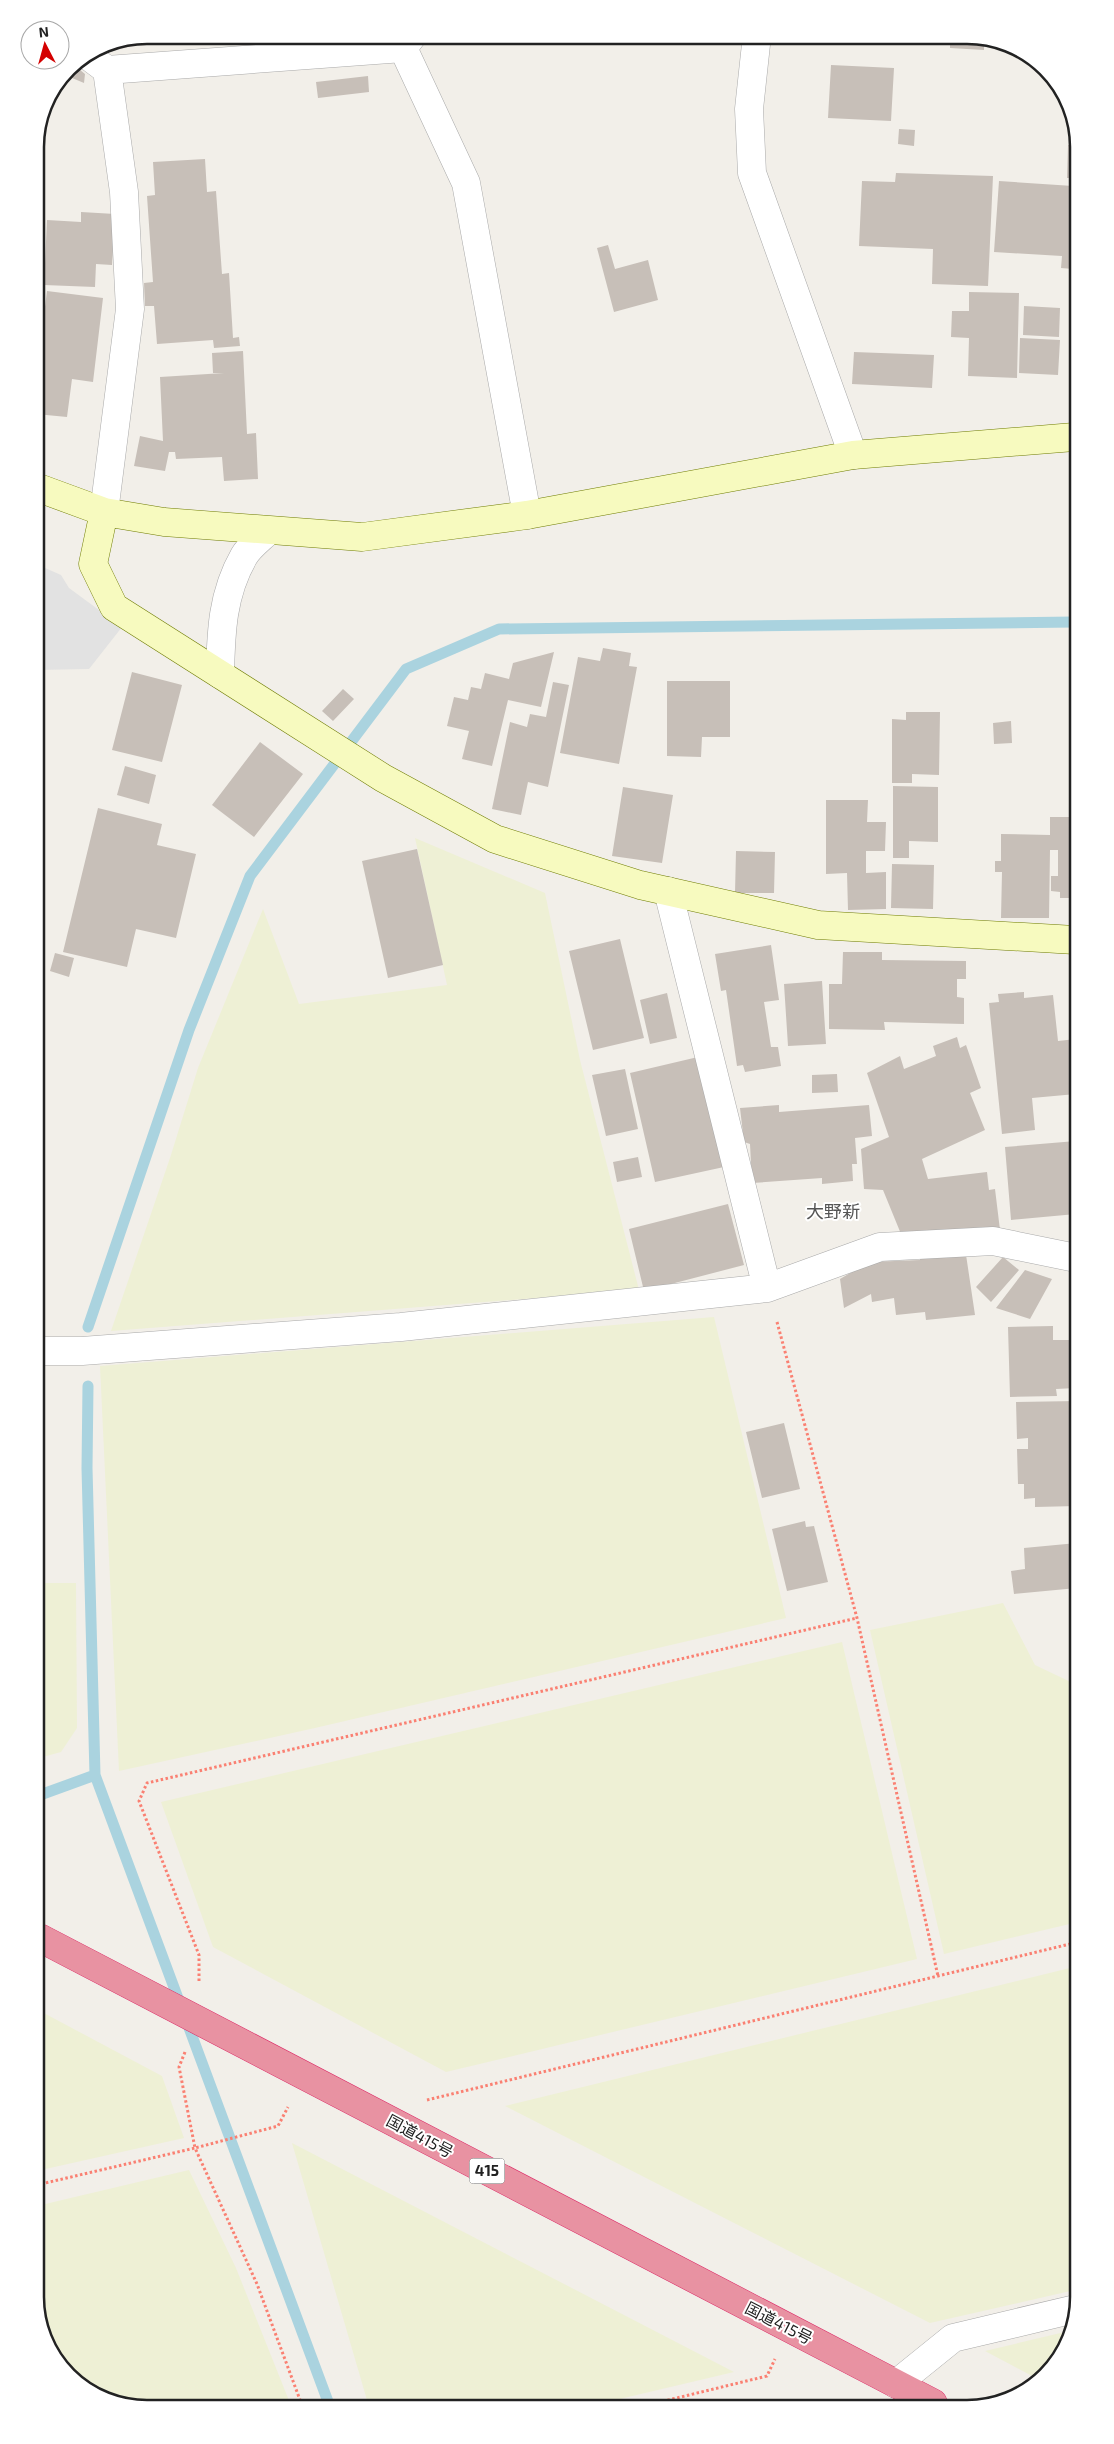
<svg xmlns="http://www.w3.org/2000/svg" width="1114" height="2444" font-family="'Exo 2','Noto Sans JP',sans-serif">
<style>
.farmland{fill:#eef0d5}
.parking{fill:#e2e2e2}
.lines{fill:none;stroke-linecap:round;stroke-linejoin:round}
.stream{stroke:#aad3df;stroke-width:11}
.building{fill:#c7bfb8}
.street-casing{stroke:#a9a9a9;stroke-width:29}
.secondary-casing{stroke:#707d05;stroke-width:29}
.highway-casing{stroke:#dc2a67;stroke-width:29}
.path{stroke:#fa8072;stroke-width:3;stroke-dasharray:2.5 2.5;stroke-linecap:butt}
.street{stroke:#fff;stroke-width:28}
.secondary{stroke:#f7fabf;stroke-width:28}
.highway{stroke:#e892a2;stroke-width:28}
.labels{text-anchor:middle;stroke-width:4;stroke-linejoin:round;paint-order:stroke}
.shield{fill:#fff;stroke:#646464;stroke-width:1}
.shield-label{font-size:15px;font-weight:bold;fill:#222}
.street-label{font-size:16px;fill:#222;stroke:#fff}
.neighbourhood-label{font-size:18px;fill:#555;stroke:#fff}
.rim{fill:none;stroke:#222;stroke-width:2.5}
</style>
<rect width="100%" height="100%" fill="#f2efe9"/>
<!-- farmland -->
<path class="farmland" d="M415,838L545,893L580,1060L639,1290L111,1331L170,1158L198,1068L263,909L299,1004L447,985Z
M714,1317L786,1618L315,1728L119,1771L100,1366Z
M39,1583H76L77,1728L61,1752L39,1758Z
M1003,1603L1035,1665L1077,1685L1078,1922L944,1954L870,1630Z
M842,1642L917,1959L446,2072L213,1947L161,1802Z
M1078,1966L1079,2289L930,2323L505,2106Z
M40,2011L162,2076L184,2138L41,2170Z
M292,2143L734,2372L590,2406L369,2407Z
M189,2170L236,2268L292,2408L139,2409L78,2386L41,2334V2205Z
M1069,2331L1060,2360L1036,2378L985,2351Z"/>
<!-- parking -->
<path class="parking" d="M36,564L61,575L69,588L122,627L89,669L37,670Z"/>
<g class="lines">
<!-- stream -->
<path class="stream" d="M88,1327L189,1030L250,876L406,669L499,629L1074,622
M88,1386L87,1468L95,1775L330,2407
M40,1795L95,1775"/>
</g>
<!-- building -->
<path class="building" d="M950,35H975L984,38V50L950,48Z
M73,64L85,74L84,83L65,75L68,67Z
M831,65L894,68L891,121L828,118Z
M368,76L369,92L318,98L316,82Z
M899,129L915,130L914,146L898,144Z
M1068,145H1073V178H1067Z
M205,159L207,192L216,191L222,274L229,273L233,338L239,337L240,346L214,348L213,340L157,344L154,306H145L144,283L153,282L147,196L155,195L153,162Z
M896,173L993,176L988,286L932,284L933,249L859,246L862,181L895,182Z
M999,181L1073,186V269L1061,268L1062,256L994,252Z
M81,212L115,214L112,265L96,264L95,287L44,285L47,220L81,222Z
M608,245L615,269L648,260L658,300L614,312L597,248Z
M47,291L103,298L93,382L72,379L67,417L36,414V346H40Z
M969,292L1019,293L1017,378L968,376L969,338L951,337L952,311H969Z
M1024,306L1060,308L1059,337L1023,335Z
M1020,338L1060,340L1058,375L1019,373Z
M243,351L247,434L256,433L258,479L224,481L222,457L176,459L175,452H169L165,471L134,466L140,436L163,441L160,377L224,373H213L212,353Z
M854,352L934,355L932,388L852,384Z
M603,648L631,653L629,666L637,667L619,764L560,753L578,657L600,661Z
M554,652L541,707L508,700L492,766L462,759L469,731L447,726L454,697L468,700L471,687L481,689L485,673L509,679L513,663Z
M132,672L182,685L162,762L112,750Z
M667,681H730V737H702L701,757L667,756Z
M553,682L569,685L548,787L528,782L521,815L492,809L510,722L527,727L530,714L546,717Z
M343,689L354,699L333,721L322,711Z
M906,712H940L939,775L912,774V783H892V719L906,720Z
M1011,721L1012,743L994,744L993,723Z
M260,742L303,774L254,837L212,805Z
M125,766L156,775L149,804L117,795Z
M893,786L938,787V842L909,841V858H893Z
M623,787L673,795L662,863L612,856Z
M826,800H868L867,822H886L885,851H866V873L886,872V909L848,910L847,873L826,874Z
M98,808L162,824L157,845L196,854L176,938L136,929L127,967L63,952Z
M1050,817H1075V906H1072V898H1060V892L1051,891V876H1058V850H1050L1049,918H1001L1002,872H995V861H1001V834L1050,835Z
M417,849L443,965L388,978L362,861Z
M736,851L775,852L774,893H735Z
M892,864L934,865L933,909L891,908Z
M620,939L644,1038L593,1050L569,951Z
M771,945L779,1000L764,1002L771,1047H778L781,1066L745,1072L743,1065L737,1066L726,990L721,991L715,954Z
M843,952H882V960L966,961V979H957V997L964,998V1024L884,1022L885,1030L829,1029V984H842Z
M55,953L74,958L69,977L50,971Z
M822,981L826,1044L788,1046L784,984Z
M1024,992V998L1053,995L1058,1041L1076,1039V1094L1032,1098L1035,1130L1002,1134L989,1003L999,1002L998,994Z
M667,993L677,1038L650,1044L640,1000Z
M957,1037L960,1048L966,1045L981,1088L970,1093L985,1130L922,1159L928,1179L987,1172L989,1190L995,1189L1000,1230L901,1234L883,1190L864,1189L861,1149L889,1137L867,1073L900,1056L904,1069L936,1056L933,1046Z
M698,1057L724,1167L655,1182L630,1073Z
M625,1069L638,1129L606,1136L592,1075Z
M837,1074L838,1092L812,1093V1075Z
M779,1105V1112L869,1105L872,1136L855,1138L857,1164H852L853,1181L822,1184V1178L752,1183L750,1144L744,1142L740,1108Z
M1076,1141V1214L1011,1220L1005,1147Z
M638,1157L642,1177L617,1182L613,1162Z
M728,1204L744,1265L644,1291L629,1229Z
M965,1248L975,1315L926,1320L925,1312L896,1315L894,1298L872,1302L871,1294L844,1308L840,1279L869,1262L920,1260L919,1252Z
M1003,1257L1019,1270L991,1302L976,1287Z
M1025,1270L1052,1279L1030,1319L996,1308Z
M1053,1326V1340H1076V1388L1056,1389L1057,1396L1010,1397L1008,1327Z
M1077,1401V1506L1035,1507V1498L1024,1499V1484H1018L1017,1449H1028V1438L1017,1439L1016,1402Z
M784,1423L800,1489L762,1498L746,1432Z
M39,1466H44V1540H39Z
M805,1521L806,1527L814,1526L828,1582L787,1591L772,1529Z
M1077,1543V1588L1014,1594L1011,1571L1025,1569L1024,1548Z"/>
<g class="lines">
<defs>
<path id="street" d="M757,35L749,109L752,173L853,455
M403,48L466,183L527,515
M87,55L107,70L403,48L413,35
M104,512L130,309L124,192L107,70
M220,674C221,633 222,594 244,556C249,547 260,539 268,531
M668,891L767,1288
M38,1351H82L401,1327L767,1288L880,1247L993,1241L1076,1258
M896,2384L953,2338L1075,2309"/>
<path id="secondary" d="M36,487L104,512L164,522L362,537L527,515L853,455L1074,437
M104,512L93,564L114,607L383,778L495,839L640,885L818,925L1075,940"/>
<path id="highway" d="M40,1938L933,2403"/>
</defs>
<!-- street casing -->
<use href="#street" class="street-casing"/>
<!-- secondary casing -->
<use href="#secondary" class="secondary-casing"/>
<!-- highway casing -->
<use href="#highway" class="highway-casing"/>
<!-- path -->
<path class="path" d="M777,1322L857,1618L938,1976
M199,1981V1955L139,1801L147,1783L857,1618
M185,2052L179,2067L195,2148L278,2126L288,2107
M427,2100L1078,1942
M41,2184L195,2148L257,2284L303,2408
M648,2405L767,2376L775,2359"/>
<!-- street -->
<use href="#street" class="street"/>
<!-- secondary -->
<use href="#secondary" class="secondary"/>
<!-- highway -->
<use href="#highway" class="highway"/>
</g>
<g class="labels">
<!-- shield labels -->
<rect class="shield" x="469.5" y="2158.5" width="35" height="25" rx="4"/>
<g class="shield-label">
<text x="487" y="2176">415</text>
</g>
<!-- street labels -->
<g class="street-label">
<text transform="translate(420 2136) rotate(28)" y="6">国道415号</text>
<text transform="translate(779 2323) rotate(27)" y="6">国道415号</text>
</g>
<!-- neighbourhood labels -->
<g class="neighbourhood-label">
<text x="833" y="1218">大野新</text>
</g>
</g>
<!-- crop -->
<path d="M0 0H1114V2444H0ZM147 44H967A103 103 0 0 1 1070 147V2297A103 103 0 0 1 967 2400H147A103 103 0 0 1 44 2297V147A103 103 0 0 1 147 44Z" fill="#fff" fill-rule="evenodd"/>
<path class="rim" d="M147 44H967A103 103 0 0 1 1070 147V2297A103 103 0 0 1 967 2400H147A103 103 0 0 1 44 2297V147A103 103 0 0 1 147 44Z"/>
<!-- north arrow -->
<g transform="translate(45 45) rotate(354)"><circle r="24" fill="#ffffff" stroke="#a7a7a7"/>
<path d="M0-4L9 19L0 12L-9 19Z" fill="#d40000"/>
<text y="-8" font-size="14" font-weight="bold" text-anchor="middle" fill="#222222">N</text>
</g>
</svg>
